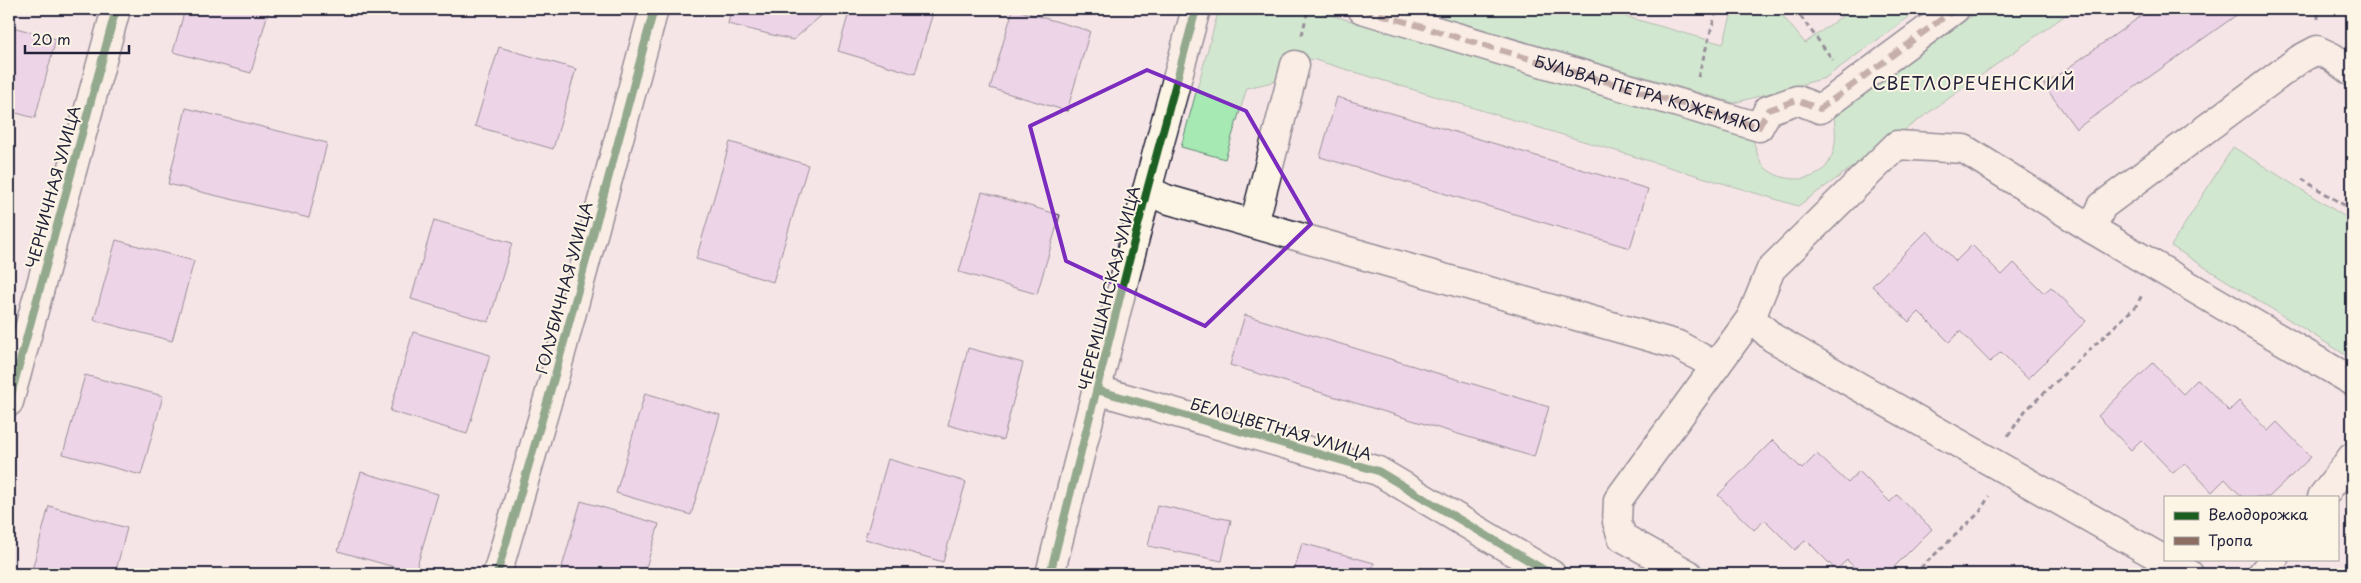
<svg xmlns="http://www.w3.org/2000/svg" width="2361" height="583" font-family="'Playpen Sans',sans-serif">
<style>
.green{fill:#a6e9b3;stroke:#648677}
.building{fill:#e4bfe9;stroke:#22223b}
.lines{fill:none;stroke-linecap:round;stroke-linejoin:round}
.minor-casing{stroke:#22223b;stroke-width:31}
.path{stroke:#22223b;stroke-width:3;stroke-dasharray:5 4;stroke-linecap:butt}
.minor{stroke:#fcf5e5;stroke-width:28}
.quiet{stroke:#8d6e63;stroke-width:6;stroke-dasharray:12 6;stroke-linecap:butt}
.cycleway-casing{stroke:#fcf5e5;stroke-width:11}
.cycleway{stroke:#1b5e20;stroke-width:8}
.marked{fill:none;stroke:#7b2cbf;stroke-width:4;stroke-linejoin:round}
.labels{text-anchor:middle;stroke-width:4;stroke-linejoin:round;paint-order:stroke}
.street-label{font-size:16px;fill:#22223b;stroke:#fcf5e5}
.neighbourhood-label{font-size:18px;letter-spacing:1px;fill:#22223b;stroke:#fcf5e5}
</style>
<rect width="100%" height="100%" fill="#f5e5e6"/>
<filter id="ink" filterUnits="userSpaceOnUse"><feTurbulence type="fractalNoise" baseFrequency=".02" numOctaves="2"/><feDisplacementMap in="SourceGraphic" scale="10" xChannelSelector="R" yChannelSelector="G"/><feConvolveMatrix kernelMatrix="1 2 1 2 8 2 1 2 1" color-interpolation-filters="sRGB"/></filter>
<g filter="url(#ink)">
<!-- green -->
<path class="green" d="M1219,9H1310L1752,137C1755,145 1757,155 1761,163C1775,183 1817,186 1829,162C1837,147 1836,133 1834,117L1981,9H2074L1798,206L1315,60L1283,54L1277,81L1247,88L1225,159L1181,147Z
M1413,9H1599L1723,44L1733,9H1777L1805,43L1852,9H1920L1825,78L1734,103Z
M2233,147L2352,221V359L2171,246Z"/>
<!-- building -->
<path class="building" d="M185,9H269L251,73L173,52Z
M731,9H829L793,40L728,24Z
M850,9H934L915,74L838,51Z
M1013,9L1090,31L1067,111L990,88Z
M2151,9H2245L2076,129L2044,85Z
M9,26L56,39L35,118L9,111Z
M499,47L576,69L553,149L475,126Z
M1337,97L1648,189L1630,248L1320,157Z
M186,108L327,143L309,218L168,184Z
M730,142L808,165L773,282L696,259Z
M9,188L16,190L9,218Z
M982,192L1060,215L1037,294L959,272Z
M434,220L512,243L489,322L411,299Z
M1927,231L1956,261L1972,245L2002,275L2014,263L2044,293L2051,287L2086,321L2028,379L2001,352L1990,362L1960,331L1949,342L1919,312L1909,322L1872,286Z
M116,240L194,261L172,341L94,320Z
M1245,315L1549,407L1534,457L1230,365Z
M413,332L490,355L467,434L390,411Z
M968,348L1023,363L1003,440L948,425Z
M2153,363L2183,394L2198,379L2229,411L2239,401L2268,431L2277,422L2311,457L2269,497H2242L2225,479L2212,492L2185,463L2173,473L2141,440L2131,450L2098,416Z
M85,375L163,396L141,475L63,454Z
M645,393L720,415L691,515L616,493Z
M1773,440L1802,469L1817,454L1848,483L1859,471L1890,502L1897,495L1932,529L1887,574H1861L1847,560L1836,570L1806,540L1795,550L1765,520L1754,530L1718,495Z
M888,459L966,482L943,562L865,539Z
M361,472L438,494L415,573L338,551Z
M581,501L659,524L644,574H560Z
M1157,505L1231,520L1222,561L1148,546Z
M49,506L127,528L115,574H31Z
M1302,543L1374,563L1371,574H1293Z"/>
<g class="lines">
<defs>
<g id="minor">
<path id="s1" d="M1362,9L1759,127L1768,110L1797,100L1820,109L1955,9"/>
<path d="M1147,190L1166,199L1678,345L1716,366"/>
<path d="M1254,224L1295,65"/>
<path d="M2092,229L2102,206L2300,59L2317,50L2332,57L2352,72"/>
<path d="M1751,318L1773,338L2189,574"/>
<path d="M1097,390L1378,471L1551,574"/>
<path d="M9,402L116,9"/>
<path d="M2322,497L2352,457"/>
<path d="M497,574L555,375L654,9"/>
<path d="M1050,574L1147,190L1196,9"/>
<path d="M1688,574L1622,537L1617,522L1618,500L1751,318L1771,269L1897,145L1964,149L2092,229L2352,381"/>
<path d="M2262,574L2274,559"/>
</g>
</defs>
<!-- minor casing -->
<use href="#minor" class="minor-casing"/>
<!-- path -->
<path class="path" d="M1795,9L1833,60
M2318,19V9
M1302,35L1308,9
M1698,77L1717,9
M2302,179L2352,210
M2008,436L2025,411L2136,306L2142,295
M1914,574L1980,512L1989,496"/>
<!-- minor -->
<use href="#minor" class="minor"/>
<!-- quiet -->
<path class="quiet" d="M1362,9L1759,127L1768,110L1797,100L1820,109L1955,9"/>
<defs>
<path id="cycleway" d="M1097,390L1378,471L1551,574
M9,402L116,9
M497,574L555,375L654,9
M1050,574L1147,190L1196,9"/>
</defs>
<!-- cycleway casing -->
<use href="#cycleway" class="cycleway-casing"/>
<!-- cycleway -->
<use href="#cycleway" class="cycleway"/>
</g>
</g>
<!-- marked area -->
<path d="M0 0H2361V583H0ZM1147,70L1246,111L1311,224L1205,326L1066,261L1030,126Z" fill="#f5e5e6" fill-opacity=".55" fill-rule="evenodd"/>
<path class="marked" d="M1147,70L1246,111L1311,224L1205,326L1066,261L1030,126Z"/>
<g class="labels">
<!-- street labels -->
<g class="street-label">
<text dy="6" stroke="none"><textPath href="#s1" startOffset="298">БУЛЬВАР ПЕТРА КОЖЕМЯКО</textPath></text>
<text transform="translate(53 187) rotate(-75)" y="6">ЧЕРНИЧНАЯ УЛИЦА</text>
<text transform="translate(564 288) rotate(-75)" y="6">ГОЛУБИЧНАЯ УЛИЦА</text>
<text transform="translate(1109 288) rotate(-76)" y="6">ЧЕРЕМШАНСКАЯ УЛИЦА</text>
<text transform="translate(1281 429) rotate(16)" y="6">БЕЛОЦВЕТНАЯ УЛИЦА</text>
</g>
<!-- neighbourhood labels -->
<g class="neighbourhood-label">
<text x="1974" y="90">СВЕТЛОРЕЧЕНСКИЙ</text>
</g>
</g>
<!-- margin -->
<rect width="2361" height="583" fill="none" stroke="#fcf5e5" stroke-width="30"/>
<rect x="15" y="15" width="2331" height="553" fill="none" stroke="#22223b" stroke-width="2" filter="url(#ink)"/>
<!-- legend -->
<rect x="2164" y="496" width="175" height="65" fill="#fcf5e5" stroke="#a5a1a1"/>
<rect x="2174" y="512" width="25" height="8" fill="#1b5e20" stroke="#a5a1a1"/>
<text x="2208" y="520" font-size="15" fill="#22223b">Велодорожка</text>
<rect x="2174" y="537" width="25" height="8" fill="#8d6e63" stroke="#a5a1a1"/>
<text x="2208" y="546" font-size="15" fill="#22223b">Тропа</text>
<!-- scale -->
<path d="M25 45v8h104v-8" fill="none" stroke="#22223b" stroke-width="2.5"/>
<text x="32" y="45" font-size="15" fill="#22223b" stroke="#fcf5e5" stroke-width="4" paint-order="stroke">20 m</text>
</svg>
